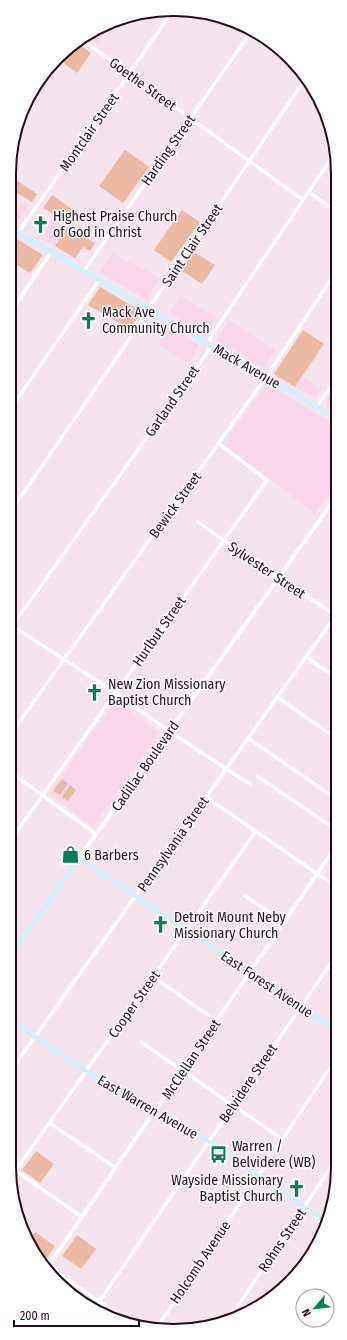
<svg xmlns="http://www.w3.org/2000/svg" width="347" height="1340" font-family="'Fira Sans Condensed',sans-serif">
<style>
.built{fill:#fad6ea}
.green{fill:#ebb9a4}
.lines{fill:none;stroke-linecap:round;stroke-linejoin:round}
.minor{stroke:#fff;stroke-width:3.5}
.tertiary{stroke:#fff;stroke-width:4}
.secondary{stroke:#cef1fe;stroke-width:4.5}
.labels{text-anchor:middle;stroke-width:3;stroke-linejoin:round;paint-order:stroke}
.street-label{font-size:14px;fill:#280c1d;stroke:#fff}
.poi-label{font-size:14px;fill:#280c1d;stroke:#fff;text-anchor:start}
.rim{fill:none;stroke:#280c1d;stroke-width:2}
</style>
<rect width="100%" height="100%" fill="#f5e4ed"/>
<!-- built -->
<path class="built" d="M110,25L97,44L85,35Z
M24,202L29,205L16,224L12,221V219Z
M52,218L68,227L55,246L38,237Z
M112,253L130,263L137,265L160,279L147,300L99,272Z
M181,296L217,317L206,334L169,313Z
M229,320L275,350L264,368L216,340Z
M169,327L199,345L188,363L158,345Z
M304,378L321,389L315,398L297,388Z
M267,384L336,425V485L315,514L224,444Z
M336,387V406L334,409L325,403Z
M116,700L160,733L93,826L49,794Z"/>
<!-- green -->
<path class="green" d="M76,42L91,53L77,73L62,62Z
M125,150L149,167L123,203L99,186Z
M12,177L37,194L32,202L12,190Z
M52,195L76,212L68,223L43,208Z
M182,210L200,222L171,262L154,250Z
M68,227L95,243L90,251L83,247L75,258L55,246Z
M12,236L43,255L30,273L12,262Z
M194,252L215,265L202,284L181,270Z
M100,287L142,312L129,329L88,305Z
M303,330L324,344L295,387L274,374Z
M62,779L68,784L60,795L53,791Z
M70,785L76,790L68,801L62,797Z
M36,1151L54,1164L40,1183L22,1170Z
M23,1231L31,1237L35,1232L55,1246L46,1259L35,1252Z
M77,1235L96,1249L81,1269L62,1256Z"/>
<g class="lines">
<!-- minor -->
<path class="minor" d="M80,38L303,200
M28,103L57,62
M308,192L337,211
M18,233L172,12
M84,271L252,30
M317,407L336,378
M11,408L99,280
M11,511L146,315L149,308L165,284L306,78
M198,522L274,576L282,579L336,616
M11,625L110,689L169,731L251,785
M11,626L15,622L209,350L210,338L336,151
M306,657L336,678
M277,697L336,738
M10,735L266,377L336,272
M248,738L336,799
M16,776L96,834
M257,776L335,829
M206,797L335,886
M10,841L267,480L219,444
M244,895L284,923
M153,977L217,1021
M141,1042L282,1139
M9,1073L336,615
M50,1123L116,1168
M16,1171L82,1217
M11,1177L256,831
M42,1262L128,1321
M94,1309L335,957
M229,1319L335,1161
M156,1329L335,1060"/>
<!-- tertiary -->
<path class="tertiary" d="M12,310L51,252
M79,858L336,497
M46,1269L335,848"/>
<!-- secondary -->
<path class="secondary" d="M12,229L336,418
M10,956L79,858L335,1029
M9,1019L86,1071L131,1099L177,1120L326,1222"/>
</g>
<!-- icons -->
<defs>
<symbol id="church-bare" viewBox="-9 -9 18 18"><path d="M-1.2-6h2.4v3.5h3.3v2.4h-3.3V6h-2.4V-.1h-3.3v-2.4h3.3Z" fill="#0a7d5a" stroke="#fff" stroke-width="2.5" paint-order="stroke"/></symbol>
<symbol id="shop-bare" viewBox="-9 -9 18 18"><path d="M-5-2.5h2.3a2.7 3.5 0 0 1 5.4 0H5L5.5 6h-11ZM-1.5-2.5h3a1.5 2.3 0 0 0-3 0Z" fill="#0a7d5a" stroke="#fff" stroke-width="2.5" paint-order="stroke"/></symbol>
<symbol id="bus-bare" viewBox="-9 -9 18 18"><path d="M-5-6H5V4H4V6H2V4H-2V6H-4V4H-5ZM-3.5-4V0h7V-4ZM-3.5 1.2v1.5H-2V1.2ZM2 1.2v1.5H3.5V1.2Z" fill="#0a7d5a" stroke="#fff" stroke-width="2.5" paint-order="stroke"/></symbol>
</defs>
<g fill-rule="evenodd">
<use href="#church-bare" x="28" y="212" width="25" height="25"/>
<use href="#church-bare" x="76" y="308" width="25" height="25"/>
<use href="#church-bare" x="82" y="680" width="25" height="25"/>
<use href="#shop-bare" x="58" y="842" width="25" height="25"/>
<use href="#church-bare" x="148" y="912" width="25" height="25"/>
<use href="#bus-bare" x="206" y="1142" width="25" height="25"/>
<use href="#church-bare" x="284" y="1176" width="25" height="25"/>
</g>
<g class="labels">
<!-- street labels -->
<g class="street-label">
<text transform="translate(143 84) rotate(36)" y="5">Goethe Street</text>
<text transform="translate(89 132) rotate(-55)" y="5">Montclair Street</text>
<text transform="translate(168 150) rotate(-55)" y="5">Harding Street</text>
<text transform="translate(192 245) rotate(-56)" y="5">Saint Clair Street</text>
<text transform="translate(247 366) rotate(30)" y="5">Mack Avenue</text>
<text transform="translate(172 401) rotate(-55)" y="5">Garland Street</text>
<text transform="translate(175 505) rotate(-54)" y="5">Bewick Street</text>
<text transform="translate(267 570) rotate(34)" y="5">Sylvester Street</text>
<text transform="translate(159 631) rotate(-55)" y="5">Hurlbut Street</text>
<text transform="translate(145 766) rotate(-55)" y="5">Cadillac Boulevard</text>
<text transform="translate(173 844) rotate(-55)" y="5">Pennsylvania Street</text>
<text transform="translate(267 984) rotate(34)" y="5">East Forest Avenue</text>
<text transform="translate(134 1004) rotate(-55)" y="5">Cooper Street</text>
<text transform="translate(191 1059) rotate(-56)" y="5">McClellan Street</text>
<text transform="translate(248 1083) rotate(-56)" y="5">Belvidere Street</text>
<text transform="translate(148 1107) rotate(30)" y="5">East Warren Avenue</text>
<text transform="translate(282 1240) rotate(-56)" y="5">Rohns Street</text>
<text transform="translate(200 1262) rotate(-56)" y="5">Holcomb Avenue</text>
</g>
<!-- poi labels -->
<g class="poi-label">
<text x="53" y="221">Highest Praise Church<tspan x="53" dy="16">of God in Christ</tspan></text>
<text x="102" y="317">Mack Ave<tspan x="102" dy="16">Community Church</tspan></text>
<text x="108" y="689">New Zion Missionary<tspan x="108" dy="16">Baptist Church</tspan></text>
<text x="84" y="860">6 Barbers</text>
<text x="174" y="922">Detroit Mount Neby<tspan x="174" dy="16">Missionary Church</tspan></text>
<text x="232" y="1151">Warren /<tspan x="232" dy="16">Belvidere (WB)</tspan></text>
<text x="283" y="1185" text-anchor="end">Wayside Missionary<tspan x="283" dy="16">Baptist Church</tspan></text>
</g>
</g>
<!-- crop -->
<path d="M0 0H347V1340H0ZM173 16H174A157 157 0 0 1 331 173V1167A157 157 0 0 1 174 1324H173A157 157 0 0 1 16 1167V173A157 157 0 0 1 173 16Z" fill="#fff" fill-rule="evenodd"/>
<path class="rim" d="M173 16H174A157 157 0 0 1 331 173V1167A157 157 0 0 1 174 1324H173A157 157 0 0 1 16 1167V173A157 157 0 0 1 173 16Z"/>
<!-- north arrow -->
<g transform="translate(315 1308) rotate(242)"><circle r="19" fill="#ffffff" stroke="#a99ea5"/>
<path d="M0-3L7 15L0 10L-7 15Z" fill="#0a7d5a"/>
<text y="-6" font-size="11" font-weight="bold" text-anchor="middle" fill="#280c1d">N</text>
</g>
<!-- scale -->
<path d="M14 1320v6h125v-6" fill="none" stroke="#280c1d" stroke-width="2"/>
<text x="20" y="1320" font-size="12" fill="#280c1d" stroke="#ffffff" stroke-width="3" paint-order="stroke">200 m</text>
</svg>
